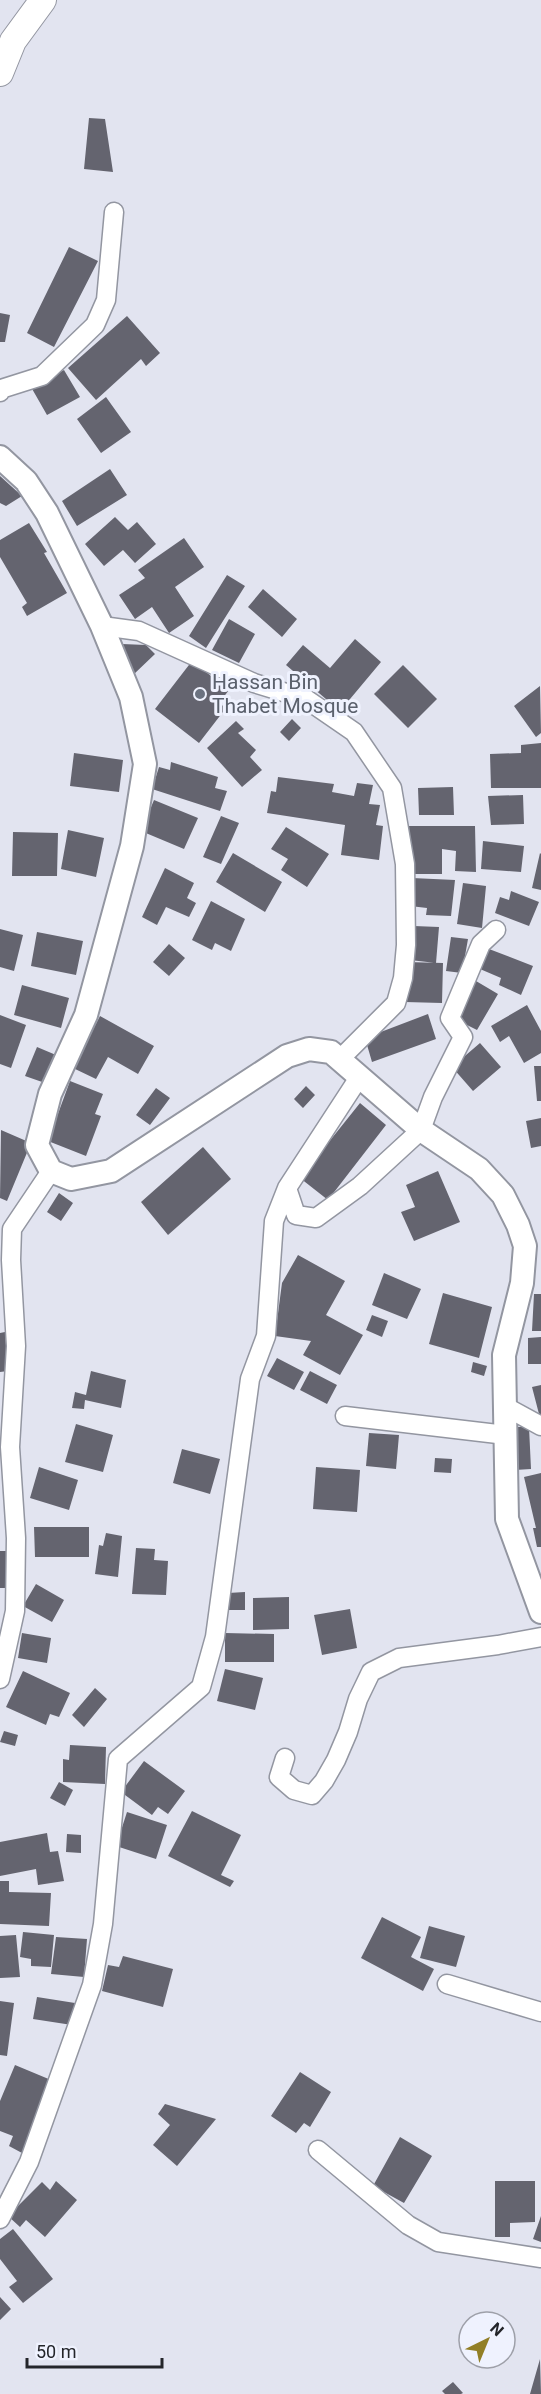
<svg xmlns="http://www.w3.org/2000/svg" width="541" height="2394" font-family="Roboto,sans-serif">
<style>
.building{fill:#64646f}
.lines{fill:none;stroke-linecap:round;stroke-linejoin:round}
.minor-casing{stroke:#9396a1;stroke-width:21}
.tertiary-casing{stroke:#9396a1;stroke-width:26}
.secondary-casing{stroke:#9396a1;stroke-width:28}
.minor{stroke:#fff;stroke-width:18}
.tertiary{stroke:#fff;stroke-width:22}
.secondary{stroke:#fff;stroke-width:26}
.worship-dot{fill:#6b7280;stroke:#eff2fe;stroke-width:2}
.labels{text-anchor:middle;stroke-width:6;stroke-linejoin:round;paint-order:stroke}
.worship-label{font-size:21px;fill:#5b616d;stroke:#eff2fe;text-anchor:start}
</style>
<rect width="100%" height="100%" fill="#e2e4f0"/>
<!-- building -->
<path class="building" d="M89,118L105,119L113,172L84,169Z
M69,247L98,261L54,347L27,333Z
M0,313L10,315L5,342H0Z
M127,316L160,353L146,366L141,359L96,400L68,368Z
M64,370L80,397L47,415L31,387Z
M106,397L131,432L101,453L77,419Z
M110,469L127,495L77,526L62,501Z
M0,476L22,496L6,506L0,503Z
M115,517L128,530L137,522L156,544L135,563L123,550L104,566L85,544Z
M29,523L47,552L44,553L67,593L27,616L22,607L27,603L0,557V540Z
M184,538L204,567L175,587L194,616L169,633L152,607L135,619L119,595L145,578L138,570Z
M227,575L245,586L206,648L189,636Z
M263,589L297,619L282,637L248,607Z
M229,619L255,634L239,663L212,650Z
M355,639L381,662L340,711L286,665L303,645L330,668Z
M122,644L146,645L155,654L133,675Z
M192,661L229,690L219,703L226,708L199,743L155,709Z
M403,665L437,699L408,728L374,694Z
M540,686L541,733L536,737L514,706Z
M292,719L301,728L289,741L280,732Z
M236,721L244,729L238,733L256,750L250,757L262,770L242,787L207,748Z
M541,743V788H491L490,754L521,753V745Z
M74,753L123,760L119,792L70,786Z
M171,762L218,777L215,788L227,791L220,811L152,789L159,767L170,770Z
M278,777L334,784L332,792L354,796L357,783L373,785L369,804L380,805L376,825L383,826L379,860L341,855L345,825L267,813L271,791L276,792Z
M453,787L454,815H419L418,788Z
M523,795L524,824L491,825L488,796Z
M154,800L198,818L184,849L141,831Z
M221,816L239,823L221,864L203,857Z
M409,826H475L476,872L455,871L456,851L442,849V874H410Z
M286,827L329,854L307,887L281,870L288,859L271,849Z
M68,830L104,838L96,877L61,869Z
M13,832L58,833L57,876H12Z
M483,841L524,846L521,872L481,869Z
M233,853L282,882L265,912L216,882Z
M540,853L541,854V890L532,888Z
M165,868L194,883L187,898L196,903L189,917L166,907L157,925L142,917Z
M412,878L455,880L451,916L426,915L427,908L410,906Z
M463,883L486,886L482,928L457,924Z
M511,891L539,902L529,926L495,913L500,897L509,900Z
M211,901L245,919L231,951L215,943L212,950L192,940Z
M414,926L439,927L436,963L410,960Z
M0,929L23,935L14,971L0,967Z
M37,932L83,941L76,975L31,966Z
M451,937L468,939L462,973L446,971Z
M169,944L185,958L169,976L153,962Z
M489,949L533,966L521,995L499,985L501,978L480,969Z
M406,962L443,963L442,1003L405,1002Z
M476,981L498,994L477,1030L455,1019Z
M22,985L69,998L61,1028L14,1015Z
M527,1005L541,1031V1053L524,1063L509,1036L500,1042L491,1026Z
M428,1014L436,1039L372,1062L365,1038Z
M0,1015L26,1025L11,1068L0,1064Z
M100,1016L154,1046L138,1074L108,1057L96,1079L73,1068Z
M480,1043L501,1067L473,1091L452,1067Z
M37,1047L56,1055L45,1083L25,1076Z
M534,1066H541V1101H537Z
M70,1081L103,1094L95,1114L101,1116L86,1156L48,1141Z
M306,1086L315,1095L303,1108L294,1099Z
M156,1088L170,1098L150,1125L136,1115Z
M360,1103L386,1125L328,1200L300,1178Z
M541,1118V1146L531,1148L526,1121Z
M1,1130L31,1143L7,1201L0,1198Z
M203,1147L231,1179L168,1235L141,1202Z
M438,1171L460,1222L414,1241L401,1212L415,1207L406,1185Z
M59,1193L73,1203L61,1221L47,1212Z
M298,1255L345,1281L326,1315L363,1335L340,1375L303,1355L311,1341L275,1336L282,1283Z
M384,1273L421,1289L407,1319L372,1305Z
M443,1293L492,1307L479,1358L429,1344Z
M534,1294H541V1331H532Z
M372,1315L388,1321L382,1337L366,1330Z
M5,1332L8,1371L0,1372V1333Z
M541,1337V1364H528V1338Z
M277,1358L304,1372L294,1390L267,1376Z
M473,1362L487,1366L484,1376L471,1372Z
M91,1371L126,1380L121,1408L85,1400L84,1409L72,1408L75,1392L86,1395Z
M310,1371L337,1385L327,1404L300,1390Z
M541,1385V1414H539L532,1387Z
M76,1424L113,1435L103,1472L65,1462Z
M512,1427H529L531,1469L515,1470Z
M369,1433L399,1435L396,1469L366,1466Z
M182,1449L220,1459L210,1494L173,1483Z
M435,1458L452,1459L451,1473L434,1472Z
M39,1467L78,1480L69,1510L30,1498Z
M316,1467L360,1470L357,1512L313,1509Z
M541,1473V1547H537L533,1528H536L524,1477Z
M34,1527H89V1557H35Z
M106,1533L122,1536L118,1577L95,1574L99,1545L103,1546Z
M136,1548L155,1549L154,1560L168,1561L166,1595L132,1594Z
M0,1551H6L8,1588H0Z
M36,1584L64,1600L52,1622L23,1606Z
M245,1592V1610H228V1593Z
M289,1597V1629L253,1630V1598Z
M350,1609L357,1648L322,1655L314,1615Z
M22,1633L51,1638L47,1663L18,1658Z
M225,1633L274,1634V1662H225Z
M225,1669L263,1678L255,1710L217,1701Z
M23,1671L70,1693L59,1717L50,1714L46,1725L6,1707Z
M95,1688L107,1699L84,1727L72,1715Z
M4,1731L18,1735L15,1746L0,1742Z
M70,1745L106,1747L105,1784L63,1782V1759L69,1760Z
M144,1761L185,1791L168,1814L158,1807L152,1815L121,1792Z
M59,1782L73,1790L65,1806L50,1798Z
M192,1811L241,1835L221,1875L234,1881L230,1887L168,1856Z
M127,1812L167,1825L156,1859L116,1846Z
M47,1833L50,1852L58,1851L64,1881L38,1885L36,1869L0,1876V1842Z
M67,1834L81,1835V1853L66,1852Z
M0,1881H9V1892L51,1893L49,1926L0,1924Z
M382,1917L421,1937L411,1957L434,1969L423,1991L361,1958Z
M429,1926L465,1936L456,1967L420,1958Z
M23,1932L54,1935L51,1967L31,1966V1959L20,1957Z
M16,1935L20,1977L0,1978V1936Z
M56,1937L87,1939L84,1977L51,1974Z
M123,1956L173,1969L163,2007L102,1991L108,1965L119,1967Z
M37,1997L75,2003L72,2025L33,2019Z
M0,2001L14,2003L7,2056L0,2055Z
M15,2065L51,2080L22,2153L9,2146L13,2136L0,2131V2101Z
M300,2072L331,2092L310,2127L304,2123L296,2133L271,2116Z
M165,2104L216,2119L177,2166L153,2145L170,2125L158,2114Z
M400,2137L432,2156L404,2203L373,2186Z
M56,2181L77,2200L45,2237L26,2220L20,2227L8,2216L42,2182L50,2190Z
M495,2181H535V2222L510,2223V2237H495Z
M541,2216V2242L533,2239Z
M13,2229L53,2279L23,2303L9,2287L17,2281L0,2259V2239Z
M0,2297L11,2309L0,2320Z
M540,2359L541,2394H530Z
M453,2382L463,2393L461,2394H445L442,2391Z"/>
<g class="lines">
<defs>
<path id="minor" d="M0,392L1,389L42,376L95,325L106,300L114,212
M102,626L139,631L254,683L306,699L354,732L392,788L405,864L406,945L403,978L396,1003L340,1059
M287,1188L296,1215L316,1218L360,1186L421,1130L433,1097L463,1037L450,1018L481,944L496,930
M506,1407L541,1426
M345,1416L506,1435
M0,1679L15,1611L16,1538L10,1447L16,1346L11,1260L12,1229L51,1171
M285,1758L279,1777L294,1790L312,1795L324,1781L336,1760L348,1732L358,1699L371,1672L399,1658L498,1645L541,1637
M447,1984L541,2012
M318,2150L408,2225L438,2242L541,2258
M0,2219L29,2162L92,1985L103,1924L118,1759L201,1687L215,1637L250,1379L266,1336L274,1221L287,1188L360,1076"/>
<path id="tertiary" d="M0,457L26,481L47,513L102,626L131,697L145,764L132,846L86,1015L50,1094L37,1145L51,1171L71,1179L111,1171L287,1056L309,1049L331,1052L421,1130L479,1169L503,1195L518,1225L525,1246L522,1283L504,1355L507,1519L541,1612"/>
<path id="secondary" d="M0,73L13,41L43,0"/>
</defs>
<!-- minor casing -->
<use href="#minor" class="minor-casing"/>
<!-- tertiary casing -->
<use href="#tertiary" class="tertiary-casing"/>
<!-- secondary casing -->
<use href="#secondary" class="secondary-casing"/>
<!-- minor -->
<use href="#minor" class="minor"/>
<!-- tertiary -->
<use href="#tertiary" class="tertiary"/>
<!-- secondary -->
<use href="#secondary" class="secondary"/>
</g>
<!-- markers -->
<circle class="worship-dot" cx="200" cy="694" r="6"/>
<g class="labels">
<!-- worship labels -->
<g class="worship-label">
<text x="212" y="689">Hassan Bin<tspan x="212" dy="24">Thabet Mosque</tspan></text>
</g>
</g>
<!-- north arrow -->
<g transform="translate(487 2340) rotate(43)"><circle r="28" fill="#eff2fe" stroke="#9ea0a9" stroke-width="1.5"/>
<path d="M0-4.5L10 22L0 15L-10 22Z" fill="#927f26"/>
<text y="-9" font-size="16" font-weight="bold" text-anchor="middle" fill="#24252a">N</text>
</g>
<!-- scale -->
<path d="M27 2358v9h135v-9" fill="none" stroke="#24252a" stroke-width="3"/>
<text x="36" y="2358" font-size="18" fill="#24252a" stroke="#eff2fe" stroke-width="4.5" paint-order="stroke">50 m</text>
</svg>
